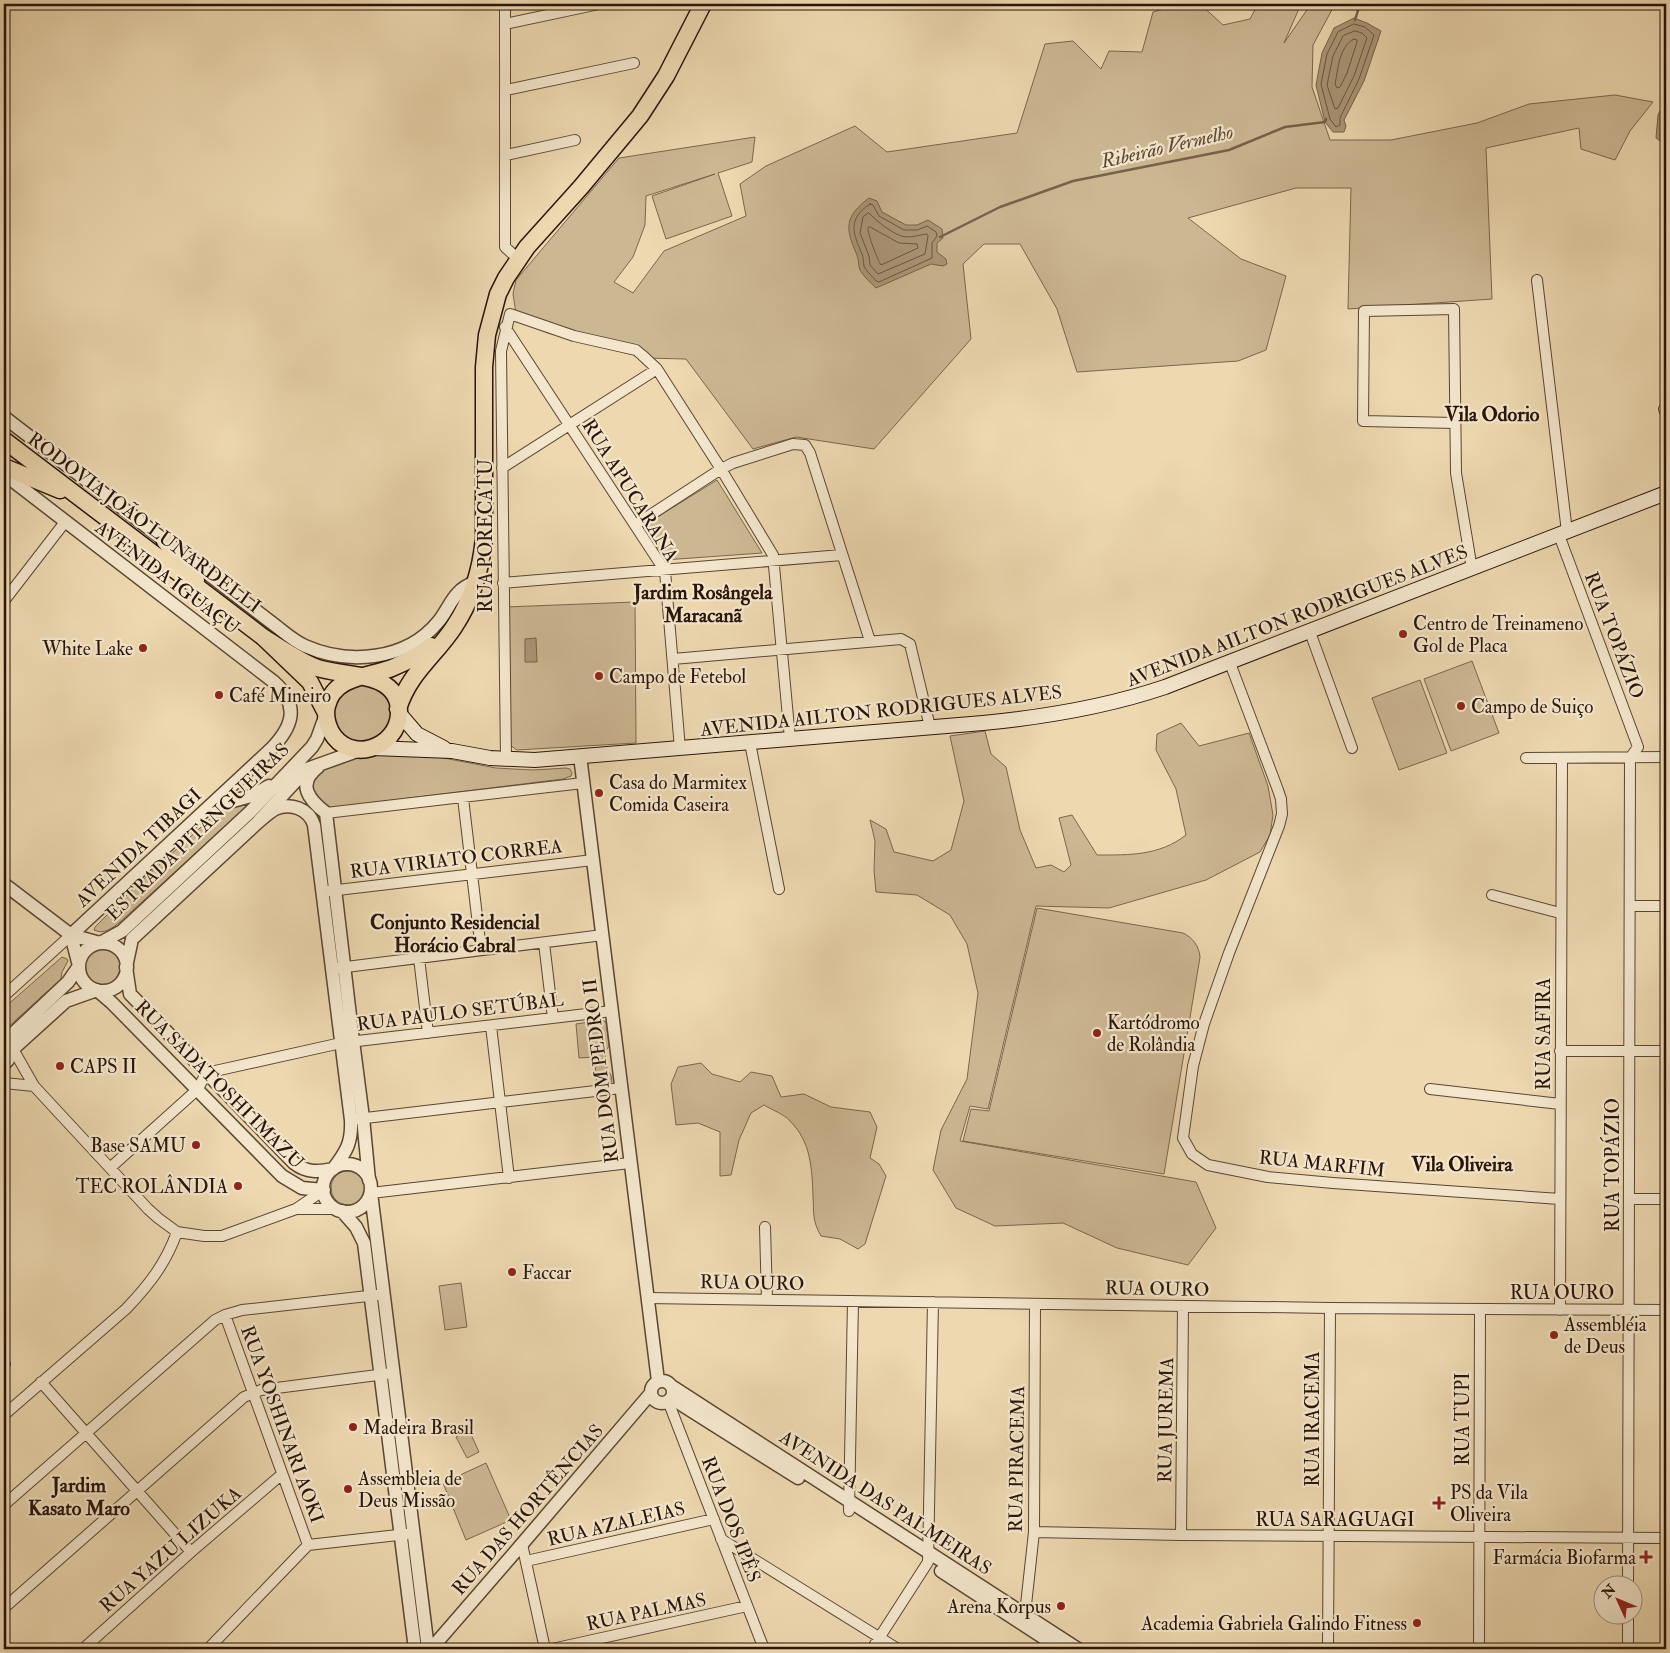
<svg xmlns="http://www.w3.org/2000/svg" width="1670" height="1653" font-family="'IM FELL Double Pica',serif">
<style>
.green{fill:#ccb793;stroke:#7a664e}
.water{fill:#aa9677;stroke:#76624b}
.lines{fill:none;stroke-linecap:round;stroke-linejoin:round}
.shore{stroke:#6a5640;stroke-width:1}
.stream{stroke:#76624b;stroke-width:2.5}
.minor-casing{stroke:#5a4632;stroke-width:12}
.tertiary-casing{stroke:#5a4632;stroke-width:15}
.secondary-casing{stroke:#291508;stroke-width:16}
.trunk-casing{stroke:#291508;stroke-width:19}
.minor{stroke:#f3e6cc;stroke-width:10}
.tertiary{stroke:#f3e6cc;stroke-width:12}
.secondary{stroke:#f3e6cc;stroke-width:14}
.trunk{stroke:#edd8b0;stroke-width:16}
.poi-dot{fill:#8f2418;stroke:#f3e6cc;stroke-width:2}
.labels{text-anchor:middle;stroke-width:4.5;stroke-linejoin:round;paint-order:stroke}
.street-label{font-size:19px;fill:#291508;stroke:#f3e6cc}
.poi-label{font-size:19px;fill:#291508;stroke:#f3e6cc;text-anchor:start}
.water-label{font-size:20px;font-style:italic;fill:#5d4934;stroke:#f3e6cc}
.neighbourhood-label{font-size:20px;font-weight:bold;fill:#291508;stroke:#f3e6cc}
</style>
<rect width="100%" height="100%" fill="#edd8b0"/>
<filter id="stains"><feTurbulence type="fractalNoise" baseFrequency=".004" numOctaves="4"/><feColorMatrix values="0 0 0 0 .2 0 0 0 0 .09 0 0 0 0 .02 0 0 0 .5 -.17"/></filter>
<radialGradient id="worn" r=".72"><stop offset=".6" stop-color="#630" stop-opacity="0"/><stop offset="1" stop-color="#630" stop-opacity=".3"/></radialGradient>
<!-- green -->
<path class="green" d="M1181,4H1200L1223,25L1250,19L1258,4H1301L1284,43L1311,4H1335L1313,45L1312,87L1330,140H1391L1477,123L1529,104L1615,95L1653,102L1630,131L1615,160L1581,149L1579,128L1486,148L1492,299L1348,309L1351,188H1296L1188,218L1241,259L1286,276L1266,350L1238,361L1077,372L1057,309L1020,244H984L963,264L971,339L874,449L796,437L753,449L686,359L645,358L548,333L517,320L513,294L516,280L619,158L755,137L752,162L718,173L732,216L666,239L652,196L715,174L646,196L645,225L633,257L614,282L633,293L664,251L746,216L740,184L766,166L855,126L887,152L1017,133L1045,44L1073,41L1101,69L1109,51L1142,52L1153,12Z
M717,480L762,553L664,560L643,526Z
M635,602L636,743L517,750L511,746L505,607Z
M1472,661L1499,733L1451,751L1424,679Z
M1420,680L1447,753L1399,770L1372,698Z
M369,683L388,696L393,719L380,739L357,744L337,731L332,707L346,687Z
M1181,723L1199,746L1249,733L1268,786L1273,815L1270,835L1260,852L1206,880L1109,908L1036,906L988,1109L970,1106L960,1141L1196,1182L1216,1228L1188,1265L1117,1248L1063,1223L995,1226L956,1208L933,1170L941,1130L967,1079L978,993L967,944L950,915L917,895L876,892L874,870L875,841L870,820L886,829L894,852L933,861L951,850L964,801L950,736L985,731L991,754L1006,767L1020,830L1036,868L1051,865L1064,872L1071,865L1059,818L1072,815L1097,855C1129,855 1159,856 1186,835L1176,789L1156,750L1157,734Z
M395,753L428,755L496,768L533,770L566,768L570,769L572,773L571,776L563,779L329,808C317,802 311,793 314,779L327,766L343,760Z
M248,802L249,804L120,922C112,928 104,935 94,930L95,927L137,885L221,809Z
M1037,908L1183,933C1193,938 1199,946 1200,957L1164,1174L963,1141L971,1109L989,1111Z
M84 967a18 18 0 1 1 36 0a18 18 0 1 1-36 0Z
M62,957L67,959L68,961L62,972L61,979L7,1028L4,1027V1008Z
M602,1020L606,1022L609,1046L605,1052L607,1069L611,1075L612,1082L597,1083L594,1057L579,1058L576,1024Z
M701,1063L712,1074L740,1082L751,1072L772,1076L781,1097L804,1094L831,1107L870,1112L877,1127L870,1158L879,1164L886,1176L865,1244L858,1249L840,1239L821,1236C812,1220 814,1214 813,1196C812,1168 811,1142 790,1121C784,1114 772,1110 764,1105L751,1113L739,1140L731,1175L720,1176V1132L698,1123L676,1125L671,1084L678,1067Z
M331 1188a17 17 0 1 1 34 0a17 17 0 1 1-34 0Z
M461,1283L467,1327L445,1330L439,1286Z
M469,1430L479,1452L467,1458L456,1437Z
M486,1463L511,1520L466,1540L443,1483Z"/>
<!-- water -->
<path class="water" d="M1354,18L1367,23L1381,31L1364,81L1344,120L1346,126L1344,132H1333L1325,122L1316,85L1322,53L1334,28Z
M1666,106V151V145L1656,138L1658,115L1662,107Z
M869,198L877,201L882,212L906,225H917L928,220L942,229L943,238L937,243V252L946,259L947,264L943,266L931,264L876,288C871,283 864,277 860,270C858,266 859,260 857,255C845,228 844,217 869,198Z
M536,638L537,662H525V639Z"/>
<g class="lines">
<!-- shore -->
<path class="shore" d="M1354,24L1365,27L1374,35L1359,79L1340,118V125L1336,127L1330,119L1321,84L1327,54L1338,32Z
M1355,31L1362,33L1367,38L1354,76L1338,108L1335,109L1327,85L1333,56L1343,36Z
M1354,39L1357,40V42L1347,73L1340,87L1337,88L1335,84C1338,70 1339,46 1354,39Z
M870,204L873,205L879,216L904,230H917L927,226L936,232L937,236L932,243V258L879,282L876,281C873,277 866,271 864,266C863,262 864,259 862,254C853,233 847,219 870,204Z
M869,213C876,221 895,236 906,237C913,237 920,235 927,234L928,236L925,254L878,274L870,265L869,256L860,233L863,217Z
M870,227L899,243L917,244L918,248L881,265C878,261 867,233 868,228Z"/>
<!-- stream -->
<path class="stream" d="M1355,20L1360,4
M940,237L1000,207L1073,181L1229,150L1285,127L1325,122L1326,119"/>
<defs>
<path id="minor" d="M505,4V247L518,259
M1663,4L1666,7
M505,24L599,4
M506,90L634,63
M506,155L575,140
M1537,280L1567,532
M505,327L665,571L680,749
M1664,409L1666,414
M1455,423L1363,421L1364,311L1454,309L1456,473L1472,569
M502,468L657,369
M635,525L721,469L733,463L793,444L805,445L810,453L870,641
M1559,535L1638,747L1630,758L1628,1586
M503,583L842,555
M4,601L65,522
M1310,632L1352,748
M673,659L901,639L910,644L930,727
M1230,663L1278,790L1281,799L1282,814L1279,826L1229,953L1204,1024L1193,1066L1183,1138L1192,1154L1208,1165L1268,1177L1333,1183L1560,1199
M750,743L779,889
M1526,758L1666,757
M506,759L501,351L510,314L574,336L636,350L642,355L657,369L721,469L773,555L790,739
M463,798L481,950
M326,813L583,783
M329,891L593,860
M1492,895L1560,913
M1631,906H1666
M544,943L553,1018
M419,958L428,1033
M338,968L603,935
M4,996L71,935
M491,1026L509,1178
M13,1049L34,1086L148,1209L158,1218L177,1232L204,1236H222L296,1209L324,1190
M1560,1051H1666
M4,1083L34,1086
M1430,1089L1560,1104
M357,1119L621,1088
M110,1168L198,1089L206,1073L341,1043L612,1011
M371,1193L630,1163
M1629,1199H1666
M296,1209H337
M765,1227L767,1300
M647,1298L1330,1308L1666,1310
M1560,1310L1562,758
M225,1315L308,1545
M4,1363L5,1364
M41,1382L191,1552
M668,1401L764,1649
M4,1415L126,1309C149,1285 166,1263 177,1232
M4,1505L215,1320L225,1315L242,1310L377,1295
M849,1511L853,1301
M1034,1532L1181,1535L1666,1538
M1181,1535L1183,1306
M721,1539L898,1649
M522,1544L545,1649
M526,1561L714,1519
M4,1608L244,1397L261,1390L393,1373
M1025,1614L1034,1532L1035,1304
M83,1649L191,1552L281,1475
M208,1649L308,1545L407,1534
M552,1649L747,1606
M872,1649L928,1562L933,1302
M1328,1649L1330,1308
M1479,1649L1480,1309
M1628,1649V1616"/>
<path id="tertiary" d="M4,417L276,626C285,633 294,641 305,646C348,665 406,661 438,622C446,613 450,601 458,593C463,587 470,584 477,581
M4,474L274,682C301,706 292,728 270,750L71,935
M580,756L658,1381
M318,767C296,784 309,800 326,813L353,1041L363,1118L369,1180
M211,807L251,796L269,786
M256,824C262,819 268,813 275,809C291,802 309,809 314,825L351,1120C352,1142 347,1151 333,1169C318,1172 307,1173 294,1163L130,994L126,967L132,939L256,824L307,769L360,750
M4,884L71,935L100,943L122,931L250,812L312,747L317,739L326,714
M79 967a24 24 0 1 1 48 0a24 24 0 1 1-48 0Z
M5,1041L68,982L79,966L71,935
M13,1049L66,1001L97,990L112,1003L282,1176L302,1188L324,1190
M4,1064L8,1060L13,1049L8,1043
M323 1188a24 24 0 1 1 48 0a24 24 0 1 1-48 0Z
M371,1193L428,1649
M342,1211L356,1227L364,1243L415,1649
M651 1392a11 11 0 1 1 22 0a11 11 0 1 1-22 0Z
M673,1387L1078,1649
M671,1398L798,1478
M941,1571L1061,1649
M431,1649L522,1544L651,1393"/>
<path id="secondary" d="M399,713L417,734L444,748
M373,748L452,751L490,758L535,760L983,723C1045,717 1106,707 1165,687L1666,493"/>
<path id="trunk" d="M4,440L263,637L310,682L326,713
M4,467L60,490
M165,541L196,580
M263,637C279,647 297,660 315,667C342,678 401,669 399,714C397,749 349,764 331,732C327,724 325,714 327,706C334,676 368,677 392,668C406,662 419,655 431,646
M398,709C409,673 435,656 454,627C472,600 481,570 484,538V367L487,335L498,294L506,278L527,247L581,187L640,116L666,76L703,4"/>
</defs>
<!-- minor casing -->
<use href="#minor" class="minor-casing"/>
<!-- tertiary casing -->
<use href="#tertiary" class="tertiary-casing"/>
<!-- secondary casing -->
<use href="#secondary" class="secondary-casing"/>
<!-- trunk casing -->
<use href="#trunk" class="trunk-casing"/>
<!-- minor -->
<use href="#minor" class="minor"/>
<!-- tertiary -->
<use href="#tertiary" class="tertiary"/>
<!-- secondary -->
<use href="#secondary" class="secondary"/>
<!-- trunk -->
<use href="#trunk" class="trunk"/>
</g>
<!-- markers -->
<g class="poi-dot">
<circle cx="1403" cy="634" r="5"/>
<circle cx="143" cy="648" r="5"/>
<circle cx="599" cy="676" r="5"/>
<circle cx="219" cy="695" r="5"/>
<circle cx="1461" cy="706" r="5"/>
<circle cx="599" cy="793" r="5"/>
<circle cx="1097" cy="1033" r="5"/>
<circle cx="60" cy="1066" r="5"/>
<circle cx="196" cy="1145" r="5"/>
<circle cx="238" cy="1186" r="5"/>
<circle cx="512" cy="1272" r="5"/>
<circle cx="1554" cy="1335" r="5"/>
<circle cx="353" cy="1427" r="5"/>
<circle cx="348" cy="1489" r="5"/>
<path d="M1436.5 1495.5h5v5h5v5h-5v5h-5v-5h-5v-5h5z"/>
<path d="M1643.5 1549.5h5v5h5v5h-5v5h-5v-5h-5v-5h5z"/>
<circle cx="1061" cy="1606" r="5"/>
<circle cx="1417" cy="1623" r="5"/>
</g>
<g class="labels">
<!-- street labels -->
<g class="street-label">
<text transform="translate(631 490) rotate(58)" y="7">RUA APUCARANA</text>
<text transform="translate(145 522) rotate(37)" y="7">RODOVIA JOÃO LUNARDELLI</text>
<text transform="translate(485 536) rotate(-90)" y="7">RUA PORECATU</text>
<text transform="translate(168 577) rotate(37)" y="7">AVENIDA IGUAÇU</text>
<text transform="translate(1297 615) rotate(-21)" y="7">AVENIDA AILTON RODRIGUES ALVES</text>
<text transform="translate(1615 635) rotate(69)" y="7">RUA TOPÁZIO</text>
<text transform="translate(881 710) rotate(-6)" y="7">AVENIDA AILTON RODRIGUES ALVES</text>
<text transform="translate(197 831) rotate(-44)" y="7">ESTRADA PITANGUEIRAS</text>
<text transform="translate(138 847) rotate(-43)" y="7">AVENIDA TIBAGI</text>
<text transform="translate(456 858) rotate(-7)" y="7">RUA VIRIATO CORREA</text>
<text transform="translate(460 1011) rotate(-7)" y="7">RUA PAULO SETÚBAL</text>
<text transform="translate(1543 1034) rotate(-90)" y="7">RUA SAFIRA</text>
<text transform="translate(600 1071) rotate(-97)" y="7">RUA DOM PEDRO II</text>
<text transform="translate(220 1084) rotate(45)" y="7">RUA SADATOSHI IMAZU</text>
<text transform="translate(1322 1163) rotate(6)" y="7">RUA MARFIM</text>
<text transform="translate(1612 1165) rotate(-90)" y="7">RUA TOPÁZIO</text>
<text transform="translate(752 1282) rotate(1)" y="7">RUA OURO</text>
<text transform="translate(1157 1288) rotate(1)" y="7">RUA OURO</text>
<text x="1562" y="1299">RUA OURO</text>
<text transform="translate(1312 1419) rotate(-90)" y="7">RUA IRACEMA</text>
<text transform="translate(1462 1419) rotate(-90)" y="7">RUA TUPI</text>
<text transform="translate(1165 1420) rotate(-89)" y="7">RUA JUREMA</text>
<text transform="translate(283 1424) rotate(70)" y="7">RUA YOSHINARI AOKI</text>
<text transform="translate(1016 1459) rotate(-89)" y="7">RUA PIRACEMA</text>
<text transform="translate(886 1502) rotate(33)" y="7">AVENIDA DAS PALMEIRAS</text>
<text transform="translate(527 1509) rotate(-49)" y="7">RUA DAS HORTÊNCIAS</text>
<text transform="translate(732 1519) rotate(69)" y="7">RUA DOS IPÊS</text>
<text x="1335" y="1526">RUA SARAGUAGI</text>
<text transform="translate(616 1523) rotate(-13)" y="7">RUA AZALEIAS</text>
<text transform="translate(170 1549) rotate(-41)" y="7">RUA YAZU LIZUKA</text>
<text transform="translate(646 1611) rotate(-12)" y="7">RUA PALMAS</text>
</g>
<!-- poi labels -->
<g class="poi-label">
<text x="1413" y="630">Centro de Treinameno<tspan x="1413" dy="22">Gol de Placa</tspan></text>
<text x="133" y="655" text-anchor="end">White Lake</text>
<text x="609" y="683">Campo de Fetebol</text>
<text x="229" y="702">Café Mineiro</text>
<text x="1471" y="713">Campo de Suiço</text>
<text x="609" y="789">Casa do Marmitex<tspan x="609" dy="22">Comida Caseira</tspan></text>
<text x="1107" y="1029">Kartódromo<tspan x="1107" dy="22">de Rolândia</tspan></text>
<text x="70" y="1073">CAPS II</text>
<text x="186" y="1152" text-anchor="end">Base SAMU</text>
<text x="228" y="1193" text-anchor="end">TEC ROLÂNDIA</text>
<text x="522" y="1279">Faccar</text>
<text x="1564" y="1331">Assembléia<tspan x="1564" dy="22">de Deus</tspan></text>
<text x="363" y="1434">Madeira Brasil</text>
<text x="358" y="1485">Assembleia de<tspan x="358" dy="22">Deus Missão</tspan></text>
<text x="1450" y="1499">PS da Vila<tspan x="1450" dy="22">Oliveira</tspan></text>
<text x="1636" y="1564" text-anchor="end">Farmácia Biofarma</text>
<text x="1051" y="1613" text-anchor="end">Arena Korpus</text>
<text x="1407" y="1630" text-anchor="end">Academia Gabriela Galindo Fitness</text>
</g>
<!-- water labels -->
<g class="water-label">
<text transform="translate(1167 146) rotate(-13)" y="7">Ribeirão Vermelho</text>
</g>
<!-- neighbourhood labels -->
<g class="neighbourhood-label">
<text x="1492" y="421">Vila Odorio</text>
<text x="703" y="599">Jardim Rosângela<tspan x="703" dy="23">Maracanã</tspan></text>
<text x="455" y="929">Conjunto Residencial<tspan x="455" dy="23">Horácio Cabral</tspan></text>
<text x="1462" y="1171">Vila Oliveira</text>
<text x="79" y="1492">Jardim<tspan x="79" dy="23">Kasato Maro</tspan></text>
</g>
</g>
<!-- margin -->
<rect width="1670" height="1653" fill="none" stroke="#edd8b0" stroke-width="20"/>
<rect x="5" y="5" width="1660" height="1643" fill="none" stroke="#291508" stroke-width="2.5"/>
<rect x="10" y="10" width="1650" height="1633" fill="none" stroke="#291508"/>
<!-- north arrow -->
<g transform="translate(1618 1600) rotate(314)"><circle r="24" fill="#f3e6cc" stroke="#a2927e"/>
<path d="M0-4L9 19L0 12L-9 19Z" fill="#8f2418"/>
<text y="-8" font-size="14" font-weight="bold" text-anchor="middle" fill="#291508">N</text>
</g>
<rect width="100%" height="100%" filter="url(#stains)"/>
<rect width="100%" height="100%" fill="url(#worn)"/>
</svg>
